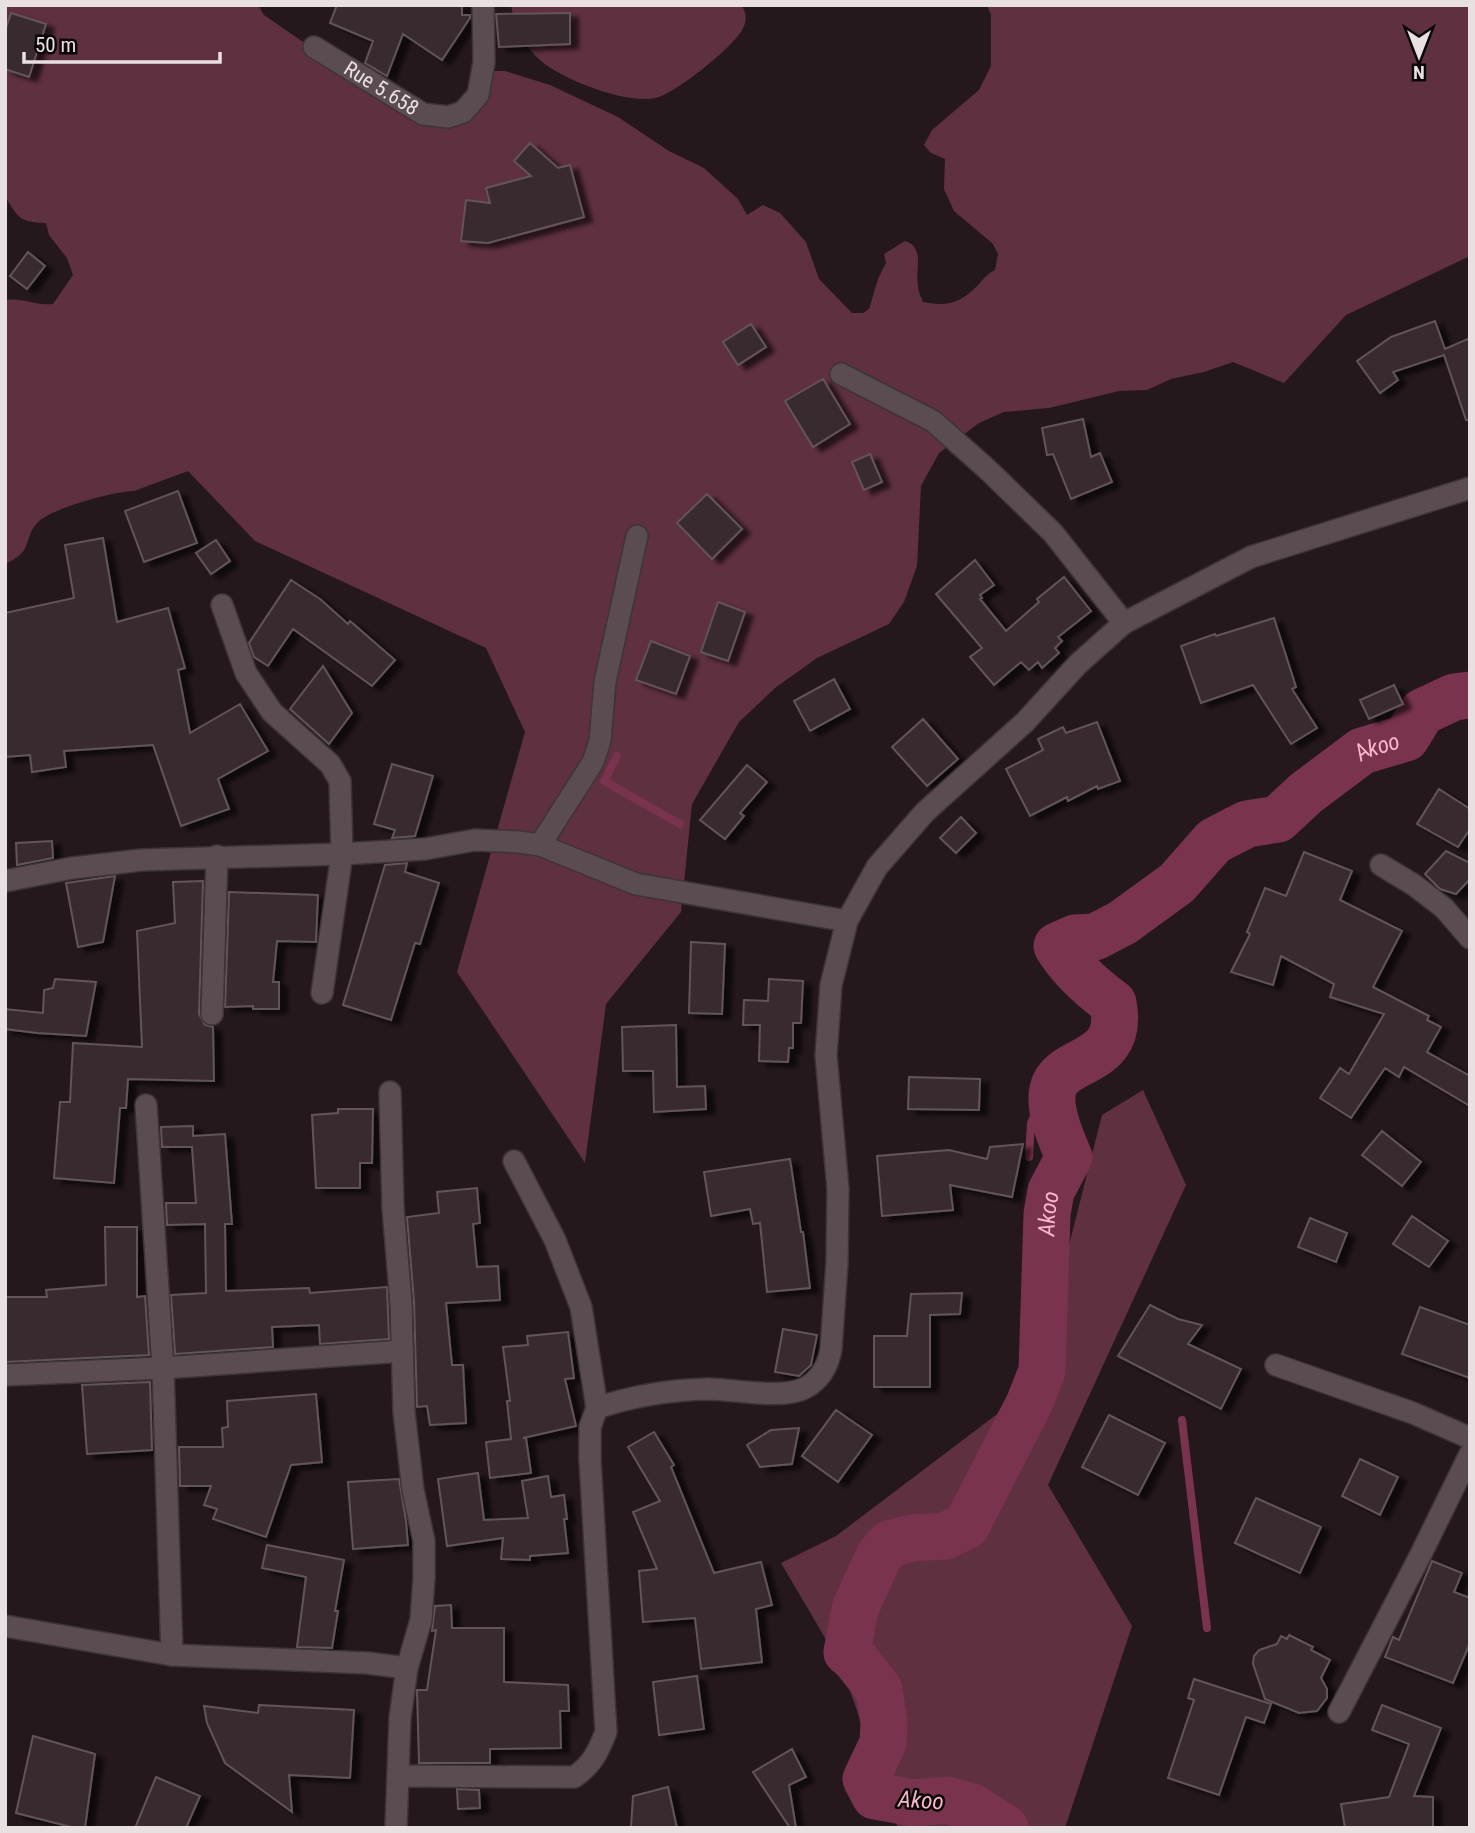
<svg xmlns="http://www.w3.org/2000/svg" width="1475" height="1833" font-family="'Roboto Condensed',sans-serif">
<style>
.green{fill:#5f3040}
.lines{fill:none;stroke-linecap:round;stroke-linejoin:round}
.stream{stroke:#7a334e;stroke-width:8}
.river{stroke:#7a334e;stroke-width:47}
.building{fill:#382b2f;stroke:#625458;stroke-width:2;filter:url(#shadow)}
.minor-casing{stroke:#3d3437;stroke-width:24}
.minor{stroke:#5a4c50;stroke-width:21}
.labels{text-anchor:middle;stroke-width:5;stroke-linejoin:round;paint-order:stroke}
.street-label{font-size:21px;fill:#e9e0e2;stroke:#0a0607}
.water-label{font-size:23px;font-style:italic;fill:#f9b7cb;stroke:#0a0607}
</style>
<defs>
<filter id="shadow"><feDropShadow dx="8" dy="4.5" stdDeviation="2" flood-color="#0009"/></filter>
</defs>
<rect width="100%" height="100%" fill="#24181c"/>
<!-- green -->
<path class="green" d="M5,5H258L264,15L322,55L366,81L375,98L454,116L492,71H505L550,85L618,117L669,151L704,168L738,199L747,215L763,205L780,213L806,242L819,279L852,313H863L869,309L878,279L886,263L884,254L905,241C925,247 915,269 918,286C918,291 921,297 923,302C947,307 961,303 978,285C984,278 987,274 995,270L998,254L993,244L954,211L944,189L945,159L931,153L924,145L932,130L979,90L991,66V15L987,5H1470V256L1346,315L1284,383L1233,362L1204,372L1171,379L1147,390L1119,391L1049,408L1004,412L979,423L939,453L921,486L917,566L904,602L889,624L817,658L775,688L739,722L692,804L681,912L606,1004L585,1163L457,972L525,732L486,648L255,541L188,471L134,491C115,491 49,509 37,523C22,541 35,550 5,564V300C22,297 36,306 53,304L73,275L67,258L49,235L46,223C19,222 18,218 5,196Z
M511,5H741C747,12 747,22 742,30C733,47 674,95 655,98C626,104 563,80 541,61C525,47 514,25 511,5Z
M1143,1090L1186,1185L1048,1485L1132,1626L1065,1828H898L841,1665L781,1563L836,1536L1033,1387L1102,1115Z"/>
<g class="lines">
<!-- stream -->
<path class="stream" d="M617,756L604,781L680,824
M1029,1157L1031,1123L1038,1107V1094L1052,1092
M1182,1420L1207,1628"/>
<!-- river -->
<path class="river" id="s1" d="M1005,1828L972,1807L947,1800L913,1803L875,1796L866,1779L883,1743L884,1723L879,1690L856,1660L847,1652L855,1609L879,1556L889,1544L912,1538L945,1536L966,1526L1029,1404L1042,1371L1047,1214L1051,1191L1069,1157C1061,1139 1048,1109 1053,1089C1061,1055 1126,1067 1113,1003C1091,987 1071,969 1057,946L1075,938L1095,937L1122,923L1177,883L1214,841L1247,824L1278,819L1306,793L1362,751L1406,738L1422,712L1454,697L1470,695"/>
</g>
<!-- building -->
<path class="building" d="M337,5H462V15H470V18L442,60L403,34L387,76L365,63L373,41L330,23Z
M11,13L46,24L29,77L5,69V31Z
M570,13V44L499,47L496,14Z
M530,143L558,168L570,165L584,217L488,243L461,241L466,200L490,203L486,188L531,176L514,161Z
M28,252L45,266L27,289L10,276Z
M1435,321L1445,349L1470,338V420H1466L1444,355L1393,372L1398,380L1380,393L1357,361L1391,337Z
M751,324L766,347L738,365L723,342Z
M823,379L850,424L813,447L785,401Z
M1083,419L1091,457L1100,453L1112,482L1071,499L1053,454L1047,455L1042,428Z
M870,454L882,482L864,490L852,462Z
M178,491L197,543L144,562L125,511Z
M707,494L742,529L712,559L677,523Z
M103,538L117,622L168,608L185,668L178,670L190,733L240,704L268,751L218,779L229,809L181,826L153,745L64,751L66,767L32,772L30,755L5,757V613L74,598L65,545Z
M216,540L230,561L211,574L196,553Z
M975,560L994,585L980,595L982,598L980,599L1006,631L1039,602L1037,599L1064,577L1091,611L1058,637L1062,641L1055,648L1059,653L1042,668L1038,662L1029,670L1021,662L994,685L970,657L982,648L936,594Z
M291,580L320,599L348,624L350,621L395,660L372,686L293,629L268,666L254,657L249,643Z
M718,602L745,612L728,661L701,652Z
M1274,618L1296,687L1292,689L1317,728L1291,744L1253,685L1201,703L1181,646L1215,634L1216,636Z
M651,641L690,656L676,694L636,680Z
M323,666L352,713L329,744L290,709Z
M834,679L850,709L810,731L794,701Z
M1394,685L1403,704L1369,719L1360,700Z
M923,719L958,759L927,786L892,747Z
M1097,722L1120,781L1098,789L1097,786L1068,801L1067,797L1030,816L1006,769L1043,750L1038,739L1063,727L1066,733Z
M392,764L433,776L415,836L392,838L395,830L374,824Z
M747,765L767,782L740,813L744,816L725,839L700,820Z
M1439,789L1470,809V829L1458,847L1417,824Z
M961,817L976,833L956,853L940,838Z
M52,841L53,858L17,865L16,843Z
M1446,851L1470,863V879L1456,894L1440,889L1425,874Z
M1304,852L1352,871L1340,900L1402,931L1373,987L1429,1016L1427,1020L1441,1027L1427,1052L1470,1076V1106L1404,1067L1399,1077L1385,1068L1351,1118L1320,1098L1340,1068L1349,1074L1384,1014L1330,997L1334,984L1281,956L1273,985L1231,972L1250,934L1247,932L1265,888L1286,896Z
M407,863L405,872L439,883L420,944L415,943L391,1020L343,1005L385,865Z
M115,876L103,942L78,947L66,883Z
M203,881L199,1014L205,1025L213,1027L214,1081L128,1079L126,1108H120L114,1183L54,1178L60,1102H70L73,1043L142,1047L137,931L175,923L173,882Z
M229,892L318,895L316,942L277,941L273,982H279V1009H253V1006L225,1007Z
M691,942L725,944L722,1014L689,1013Z
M55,979L96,982L86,1036L37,1033L5,1029V1009L43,1013L44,990L53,988Z
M769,979L803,981L801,1023H793V1048H789L788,1062L759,1061L760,1025H743L744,1000L768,1001Z
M676,1025L677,1087L705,1086L706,1109L654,1112L653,1071H623L622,1027Z
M909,1077L980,1079L979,1110L908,1109Z
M338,1109H373L372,1163H360V1188H316L312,1115L338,1113Z
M193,1126V1136L225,1134L232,1224H225L226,1291L309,1288L310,1293L387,1287L389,1339L320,1344L319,1325L272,1327L273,1347L175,1354L171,1295L206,1293L205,1224L167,1225L166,1203H196L192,1147H162L161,1127Z
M1382,1131L1421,1162L1402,1186L1362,1155Z
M1023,1144L1012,1197L950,1185L953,1210L882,1216L877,1156L949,1150L987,1159L990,1147Z
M790,1159L801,1232H803L810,1288L767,1292L760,1223L753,1224L750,1209L711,1216L704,1172Z
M477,1188L480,1223L473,1224L477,1267L498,1266L500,1300L446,1303L452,1365H463L466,1423L430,1425L427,1406L417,1407L414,1302L407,1217L439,1213L437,1192Z
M1412,1216L1448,1241L1429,1267L1393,1244Z
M1310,1218L1347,1233L1336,1262L1298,1247Z
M105,1227H137V1297L145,1296L149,1355L5,1362V1297H47L46,1290L106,1285Z
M962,1293L960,1314L930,1315V1387H874V1336H907L911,1294Z
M1150,1305L1178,1319L1202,1325L1188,1344L1241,1369L1221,1409L1118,1356Z
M1420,1307L1470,1325V1378L1402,1354Z
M783,1329L817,1335L811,1365L799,1376L775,1372Z
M568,1332L574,1378L565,1379L576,1426L523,1438H526L531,1473L490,1478L486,1442L511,1439L507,1401H510L503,1347L528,1345L527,1336Z
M150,1382L152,1450L87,1454L82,1385Z
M316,1394L322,1462L291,1465L266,1537L213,1519L217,1509L204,1505L211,1486H180L179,1447H223L222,1428L228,1427L227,1401Z
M836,1410L872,1435L838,1482L802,1456Z
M1109,1415L1165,1443L1138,1495L1082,1467Z
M799,1428L792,1464L760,1467L747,1445L771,1430Z
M654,1432L674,1465L671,1467L714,1573L761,1562L772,1605L756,1609L762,1662L701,1669L695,1618L643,1622L639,1571L657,1569L633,1512L660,1501L628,1447Z
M1360,1459L1398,1477L1380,1515L1342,1496Z
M478,1473L484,1520L528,1518L522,1481L548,1476L551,1497L564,1495L567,1519H564L568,1553L530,1556V1560L501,1559L503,1538L447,1546L438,1479Z
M399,1479L406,1521L408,1545L353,1549L348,1482Z
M1256,1498L1321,1527L1300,1573L1235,1543Z
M267,1545L344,1560L335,1611H338L332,1648L297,1647L306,1577L262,1568Z
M1432,1561L1462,1573L1454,1592L1470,1598V1643L1453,1683L1385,1657L1393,1637L1399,1640Z
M451,1605L452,1628H504V1682L568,1685L569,1711H560L561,1748L490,1749V1763H419L417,1690H427L436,1630L432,1631L435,1606Z
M1289,1635L1313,1647L1311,1650L1330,1660L1321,1678L1327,1689V1698L1317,1711L1299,1713L1265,1699L1253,1664L1254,1656L1259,1650L1277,1644L1281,1636L1287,1639Z
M697,1676L704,1729L659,1735L653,1682Z
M1194,1679L1271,1704L1264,1723L1246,1717L1219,1795L1168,1778L1194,1700L1188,1698Z
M259,1705L354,1710L350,1778L289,1775L292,1812L225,1763L207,1723L204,1706L258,1713Z
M1382,1705L1441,1728L1414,1796L1433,1797V1828H1345L1341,1804L1389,1797L1409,1744L1372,1730Z
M33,1736L95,1754L85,1828H75L16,1813Z
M792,1749L806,1777L789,1785L796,1828H790L753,1772Z
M156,1777L200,1796L186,1828H135Z
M668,1787L677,1828H631L633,1796Z
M457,1789L479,1790L480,1808L458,1809Z"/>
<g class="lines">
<defs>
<g id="minor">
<path id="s2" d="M314,47L423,114L448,117L463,112L478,95L484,62L483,5"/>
<path d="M841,374L933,421L987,469L1053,533L1124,623"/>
<path d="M222,605L246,673L272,712L330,764L340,781L342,854L322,993"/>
<path d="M540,845L593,762L600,741L605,682L637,536"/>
<path d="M1381,865L1414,885L1444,908L1470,938"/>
<path d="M5,881L72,868L142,860L342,854L425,849L475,840L519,842L540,845L636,884L847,921"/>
<path d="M212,1014L217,856"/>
<path d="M390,1092L393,1208L401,1303L404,1412L413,1490L424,1541V1578L421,1620L407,1668L400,1718L396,1828"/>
<path d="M146,1105L163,1368L172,1655"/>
<path d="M514,1161L555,1240L581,1307L597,1408"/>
<path d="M1276,1365L1413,1413L1470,1438"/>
<path d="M5,1375L163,1368L403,1351"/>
<path d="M5,1626L172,1655L367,1663L407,1668"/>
<path d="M1339,1712L1420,1556L1470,1454"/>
<path d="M398,1776L574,1777C592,1765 598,1752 606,1732L590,1460V1427L597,1408C632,1396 670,1390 708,1389C735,1389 781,1400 805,1388C820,1380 828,1366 831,1349L837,1263L838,1189L826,1055L831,985L847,921L877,867L925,812L1025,722L1078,664L1124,623L1251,557L1470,488"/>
</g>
</defs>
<!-- minor casing -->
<use href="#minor" class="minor-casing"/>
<!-- minor -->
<use href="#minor" class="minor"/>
</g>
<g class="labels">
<!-- street labels -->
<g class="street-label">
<text dy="7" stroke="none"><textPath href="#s2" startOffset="79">Rue 5.658</textPath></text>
</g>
<!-- water labels -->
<g class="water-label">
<text dy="8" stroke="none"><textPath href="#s1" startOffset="1542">Akoo</textPath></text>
<text dy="8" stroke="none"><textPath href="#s1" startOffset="828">Akoo</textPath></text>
<text transform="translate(921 1800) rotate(4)" y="8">Akoo</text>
</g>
</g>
<!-- border -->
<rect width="1475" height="1833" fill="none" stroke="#e9e0e2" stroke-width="14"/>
<!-- north arrow -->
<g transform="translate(1419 56) rotate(180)" stroke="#0a0607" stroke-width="5" paint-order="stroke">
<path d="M0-5L12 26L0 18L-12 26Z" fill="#e9e0e2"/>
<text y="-10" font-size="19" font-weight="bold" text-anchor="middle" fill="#e9e0e2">N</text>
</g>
<!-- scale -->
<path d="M24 52v10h196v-10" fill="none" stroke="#e9e0e2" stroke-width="3.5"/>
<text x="35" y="52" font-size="21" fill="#e9e0e2" stroke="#0a0607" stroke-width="5" paint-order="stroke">50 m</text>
</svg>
